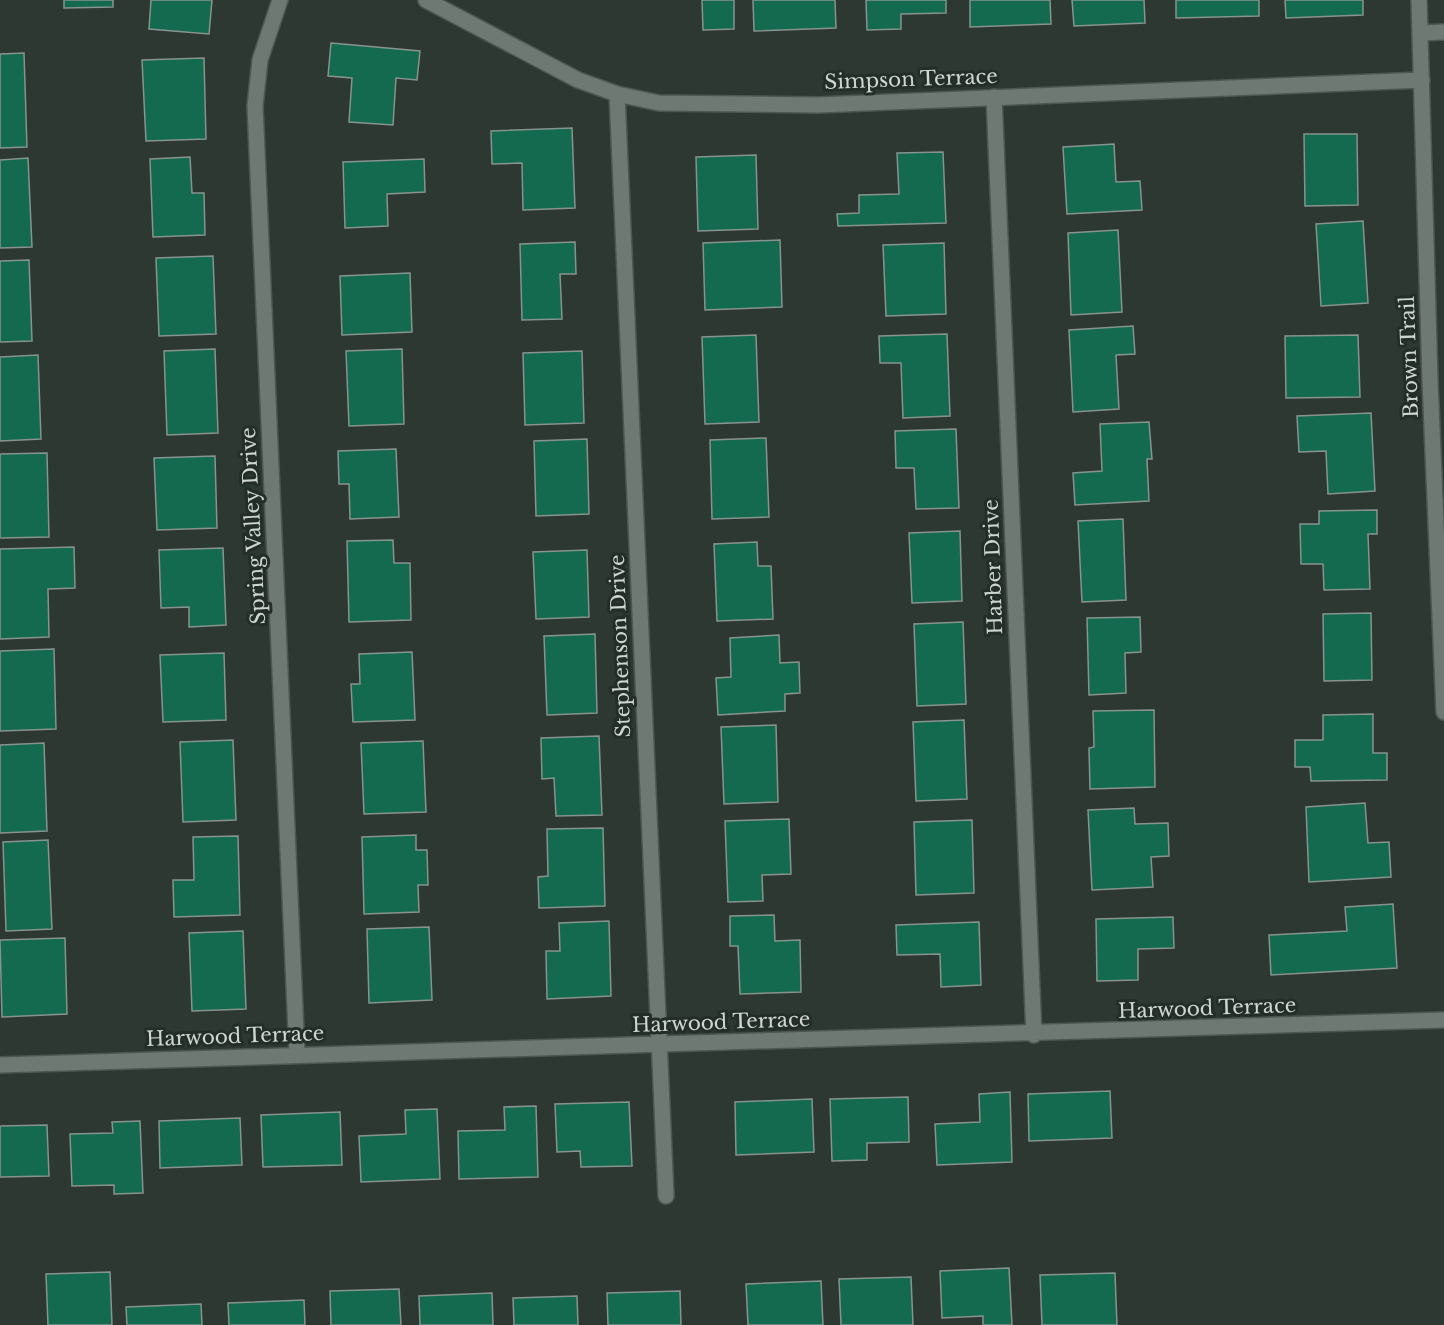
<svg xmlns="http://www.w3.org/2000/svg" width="1444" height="1325" font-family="'Libre Baskerville',serif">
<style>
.building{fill:#146a4e;stroke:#87938e;stroke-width:1.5}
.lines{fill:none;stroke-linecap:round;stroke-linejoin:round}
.street-casing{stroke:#4e5652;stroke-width:18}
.secondary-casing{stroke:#4e5652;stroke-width:18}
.street{stroke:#6e7973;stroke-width:15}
.secondary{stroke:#6e7973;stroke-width:15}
.labels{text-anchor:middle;stroke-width:6;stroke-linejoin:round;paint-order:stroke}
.street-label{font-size:20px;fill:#cfd5d2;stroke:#242e29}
</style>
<rect width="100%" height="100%" fill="#2e3833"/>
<!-- building -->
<path class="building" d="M64,0H113V7L64,8Z
M151,0H212L209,34L149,29Z
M702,0H734V29L703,30Z
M753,0H835L836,28L754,31Z
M866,0H946V13L901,14V29L867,30Z
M970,0H1050L1051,24L970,27Z
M1072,0H1144L1145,23L1074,26Z
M1176,0H1259V16L1176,18Z
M1285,0H1363V15L1286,18Z
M331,43L420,51L417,80L396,78L393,125L349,122L352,78L328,76Z
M24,53L27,147L0,148V54Z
M204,58L206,139L146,141L142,60Z
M572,128L575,208L523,210L522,163L492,164L491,131Z
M1304,134H1357L1358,205L1305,206Z
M1114,144L1116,182L1140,181L1142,210L1067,214L1063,147Z
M943,152L946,223L838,226L837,214L859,213V195L899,194L897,153Z
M756,155L758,229L698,231L696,157Z
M190,157L192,193H204L205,235L153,237L150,159Z
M28,158L32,247L0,248V160Z
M424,159L425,192L387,194L388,226L345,228L343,162Z
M1363,221L1368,303L1321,306L1316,224Z
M1118,230L1122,312L1071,315L1068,233Z
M780,240L782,307L705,310L703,243Z
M575,242L576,274H560L562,319L522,320L520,244Z
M944,243L946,314L886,316L883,245Z
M213,256L216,334L159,336L156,258Z
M29,260L32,341L0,342V261Z
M410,273L412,332L342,335L340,276Z
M1133,326L1135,354L1116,355L1119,409L1073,412L1069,330Z
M947,334L950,416L903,418L901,363H880L879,336Z
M756,335L759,422L705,424L702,337Z
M1358,335L1360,397L1286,398L1285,336Z
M215,349L218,433L167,435L164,351Z
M402,349L404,424L349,426L346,351Z
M582,351L584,423L525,425L523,353Z
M38,355L41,439L0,441V357Z
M1371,413L1375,491L1328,494L1326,451L1299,452L1297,416Z
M1149,422L1152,459H1147L1149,501L1075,505L1073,473L1102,471L1100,424Z
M956,429L959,508L916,509L914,468H896L895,431Z
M766,438L769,517L712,519L710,440Z
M587,439L589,514L536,516L534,441Z
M396,449L399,517L350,519L349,484H339L338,451Z
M47,453L49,537L0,538V454Z
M215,456L217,528L157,530L154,458Z
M1377,510V534H1368L1370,589L1324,590L1323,564H1301L1300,524H1319V511Z
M1123,519L1126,600L1082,602L1078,521Z
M960,531L962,601L912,603L909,533Z
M393,540L394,563H410L411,620L349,622L347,541Z
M757,542L758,566H771L773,619L717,621L714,544Z
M74,547L75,588L48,589L49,637L0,639V549Z
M223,548L226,625L189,627V607L161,608L159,550Z
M587,550L589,617L536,619L533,552Z
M1371,613L1372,680L1324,681L1323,614Z
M1140,617L1141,652L1125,653L1126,693L1089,695L1087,618Z
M963,622L966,704L917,706L914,624Z
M595,634L597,713L547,715L544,636Z
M779,635L780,663L799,662L800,693L785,694V711L718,715L716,678L731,677L730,638Z
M54,649L56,729L0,731V651Z
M412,652L415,720L353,722L351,684H360L359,654Z
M224,653L226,720L163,722L160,655Z
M1154,710L1155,787L1090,789L1089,748L1094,747L1093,711Z
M1373,714V753H1387V780L1311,781L1310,767H1295V740H1323V715Z
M964,720L967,799L916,801L913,722Z
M776,725L778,802L724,804L721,727Z
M599,736L602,815L556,816L554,778L542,779L541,738Z
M233,740L236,820L183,822L180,742Z
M423,741L426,812L364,814L361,743Z
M44,743L47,831L0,833V745Z
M1365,803L1368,843L1389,842L1391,877L1309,882L1306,807Z
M1134,808L1135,824L1168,823L1169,856L1151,857L1153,887L1092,890L1088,810Z
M789,819L791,874L762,875L763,901L728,902L725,821Z
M972,820L974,893L916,895L914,822Z
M603,828L605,906L539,908L538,877L548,876L547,829Z
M416,835V850H427L428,885H418L419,912L364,914L362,837Z
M238,836L240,915L174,917L173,880H194L193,837Z
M48,840L52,929L6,931L3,842Z
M1393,904L1397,968L1271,975L1269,935L1347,931L1345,907Z
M774,915L775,941L800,940L801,992L740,994L738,946H730V916Z
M1173,917L1174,948L1138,949V980L1097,981L1096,919Z
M609,921L611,996L547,999L546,951H560L559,923Z
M979,922L981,985L941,987L940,954L897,955L896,925Z
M429,927L432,1000L369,1003L367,929Z
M243,931L246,1009L192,1011L189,933Z
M65,938L67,1014L2,1017L0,940Z
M1110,1091L1112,1138L1029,1141L1028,1094Z
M1010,1092L1012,1162L937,1165L935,1124L980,1122L979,1094Z
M908,1097L909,1142L867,1143V1160L832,1161L830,1099Z
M812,1099L814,1152L736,1155L735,1102Z
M629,1102L632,1166L581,1167L580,1151L557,1152L555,1104Z
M536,1106L538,1177L459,1179L458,1131L505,1130L504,1107Z
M437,1109L440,1179L361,1182L359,1136L406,1134L405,1110Z
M340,1112L342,1165L263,1167L261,1115Z
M240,1118L242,1165L160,1168L159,1121Z
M140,1121L143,1193L114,1194V1185L72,1186L70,1134L113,1133L112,1122Z
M47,1125L49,1176L0,1177V1126Z
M1009,1268L1012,1325H983V1316L942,1318L940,1271Z
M110,1272L112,1325H48L46,1274Z
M1115,1273L1117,1325H1042L1040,1275Z
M911,1277L913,1325H841L839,1279Z
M821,1281L823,1325H748L746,1284Z
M399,1289L401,1325H331L330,1291Z
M680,1291L681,1325H608L607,1293Z
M492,1293L493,1325H420L419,1296Z
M577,1296L578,1325H514L513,1298Z
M304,1300L305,1325H229L228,1303Z
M201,1304L202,1325H127L126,1307Z"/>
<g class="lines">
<defs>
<path id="street" d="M280,0L260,60L255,106L297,1054
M617,94L666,1196
M994,97L1034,1035
M0,1065C481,1047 963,1037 1444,1020"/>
<path id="secondary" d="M426,0L578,80L617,94L659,103L818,105L1422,80
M1419,0L1430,381L1444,712
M1420,33L1444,32"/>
</defs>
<!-- street casing -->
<use href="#street" class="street-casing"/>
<!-- secondary casing -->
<use href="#secondary" class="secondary-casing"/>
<!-- street -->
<use href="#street" class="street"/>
<!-- secondary -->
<use href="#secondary" class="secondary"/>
</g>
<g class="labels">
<!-- street labels -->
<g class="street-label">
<text transform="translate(911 79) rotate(-2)" y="7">Simpson Terrace</text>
<text transform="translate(1409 357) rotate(-92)" y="7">Brown Trail</text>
<text transform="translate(253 526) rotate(-93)" y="7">Spring Valley Drive</text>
<text transform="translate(993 567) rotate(-92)" y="7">Harber Drive</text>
<text transform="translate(620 646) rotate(-92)" y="7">Stephenson Drive</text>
<text transform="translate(1207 1008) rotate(-2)" y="7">Harwood Terrace</text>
<text transform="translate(721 1022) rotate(-2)" y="7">Harwood Terrace</text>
<text transform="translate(235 1036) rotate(-2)" y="7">Harwood Terrace</text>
</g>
</g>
</svg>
